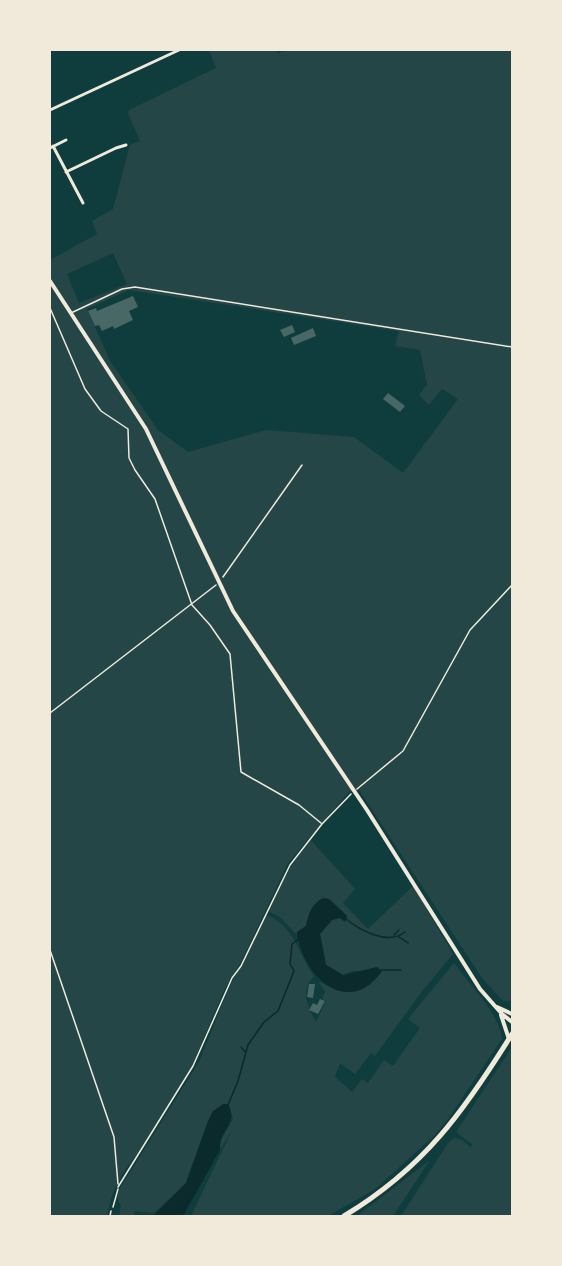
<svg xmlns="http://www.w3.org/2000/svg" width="562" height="1266" font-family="'Libre Baskerville',serif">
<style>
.green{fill:#244646;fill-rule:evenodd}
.water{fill:#0a2a2b}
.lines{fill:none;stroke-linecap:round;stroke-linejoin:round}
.stream{stroke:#0a2a2b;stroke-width:1.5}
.building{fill:#486865}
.path{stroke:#f1e9da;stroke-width:1.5}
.service{stroke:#f1e9da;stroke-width:1.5}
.minor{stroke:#f1e9da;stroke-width:3}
.tertiary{stroke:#f1e9da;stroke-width:4}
.primary{stroke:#f1e9da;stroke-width:5}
</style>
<rect width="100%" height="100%" fill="#0f3d3e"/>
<!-- green -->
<path class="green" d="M209,50H275L278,53L289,50H512V1001H503L482,978L359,790L349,792L288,863L241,962L225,988L192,1066L140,1152C122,1170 111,1192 107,1216H50V260L97,234L92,221L113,209L130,145L140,141L128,114L129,110L216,68ZM113,253L127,284L79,303L67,274ZM129,290L399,331L395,346L420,350L427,385L419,395L429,405L442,389L458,399L403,473L354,437L266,430L188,452L158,430L110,361L87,309Z
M311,840L355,889L343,903L368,929L413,886L453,954L420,994L375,1056L371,1053L355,1074L340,1063L335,1077L352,1092L362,1079L368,1083L384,1060L393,1066L420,1028L408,1019L454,963C469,984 500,1014 502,1039L448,1119L434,1136L375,1189L328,1216H191L233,1128L220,1150V1141L233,1119L228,1104H223L208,1121L186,1183L154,1213L135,1211L134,1216H119L121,1206L117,1198L120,1188L199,1062L228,990L267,915C294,926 298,953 314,976C300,990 307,1007 316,1022L326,1001L322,998L325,992L318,981C345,994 361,1000 382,971H352L343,975L326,965L320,934L332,920L347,916L329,899L309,913L306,926L297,932V935L281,918L267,910L291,866Z
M512,1047V1216H401L448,1143L454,1138L462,1140L470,1147L473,1145L456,1132Z
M430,1160L393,1216H357Z"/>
<!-- water -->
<path class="water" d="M323,898L329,899L347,916L345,922L340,918L332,920L320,934L326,965L343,975L377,967L382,971C348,1019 302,976 297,932L306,926C309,914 311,904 323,898Z
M223,1104H228C239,1124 219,1129 220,1150L183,1216H153L186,1183L208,1121L213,1111Z"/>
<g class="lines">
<!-- stream -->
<path class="stream" d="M345,918C359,930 388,946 405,932
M394,935L399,930
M399,937L408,943
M381,970H401
M241,1047L246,1053
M228,1105L238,1081L248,1045L264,1022L278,1011L294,971L290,964L292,944L299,939"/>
</g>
<!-- building -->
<path class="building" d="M133,296L138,307L129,311L133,320L114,329L113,326L102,331L99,325L95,326L88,311L96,308L97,311Z
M292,325L295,332L284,337L280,330Z
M313,328L316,336L294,345L291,338Z
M388,393L405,406L400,412L383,399Z
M309,984H315L313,998L307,997Z
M320,999L325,1001L318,1014L309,1010L313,1003L317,1005Z"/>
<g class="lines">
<!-- path -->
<path class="path" d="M50,308L85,389L101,411L128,429L129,458L135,470L155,499L192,605L210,625L230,654L241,772L299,805L321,823
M223,577L302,465
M50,713L216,585
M357,789L403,751L470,630L512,585
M50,950L114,1137L118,1184
M118,1187L193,1066L232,978L241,966L290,865L322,824L351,794
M113,1207L118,1189"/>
<!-- service -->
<path class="service" d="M71,313L122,289L135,287L512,347
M110,1216L111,1211"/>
<!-- minor -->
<path class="minor" d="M50,110L179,50
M53,146L83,203
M50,148L66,140
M66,172L116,148L126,145"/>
<!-- tertiary -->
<path class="tertiary" d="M50,281L146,429L233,611L367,810L480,989L502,1014L512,1022
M497,1007L512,1014
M501,1015L509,1039"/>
<!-- primary -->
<path class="primary" d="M344,1216C424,1168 464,1111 512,1034"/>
</g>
<!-- border -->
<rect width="562" height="1266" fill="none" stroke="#f1e9da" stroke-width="102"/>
</svg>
